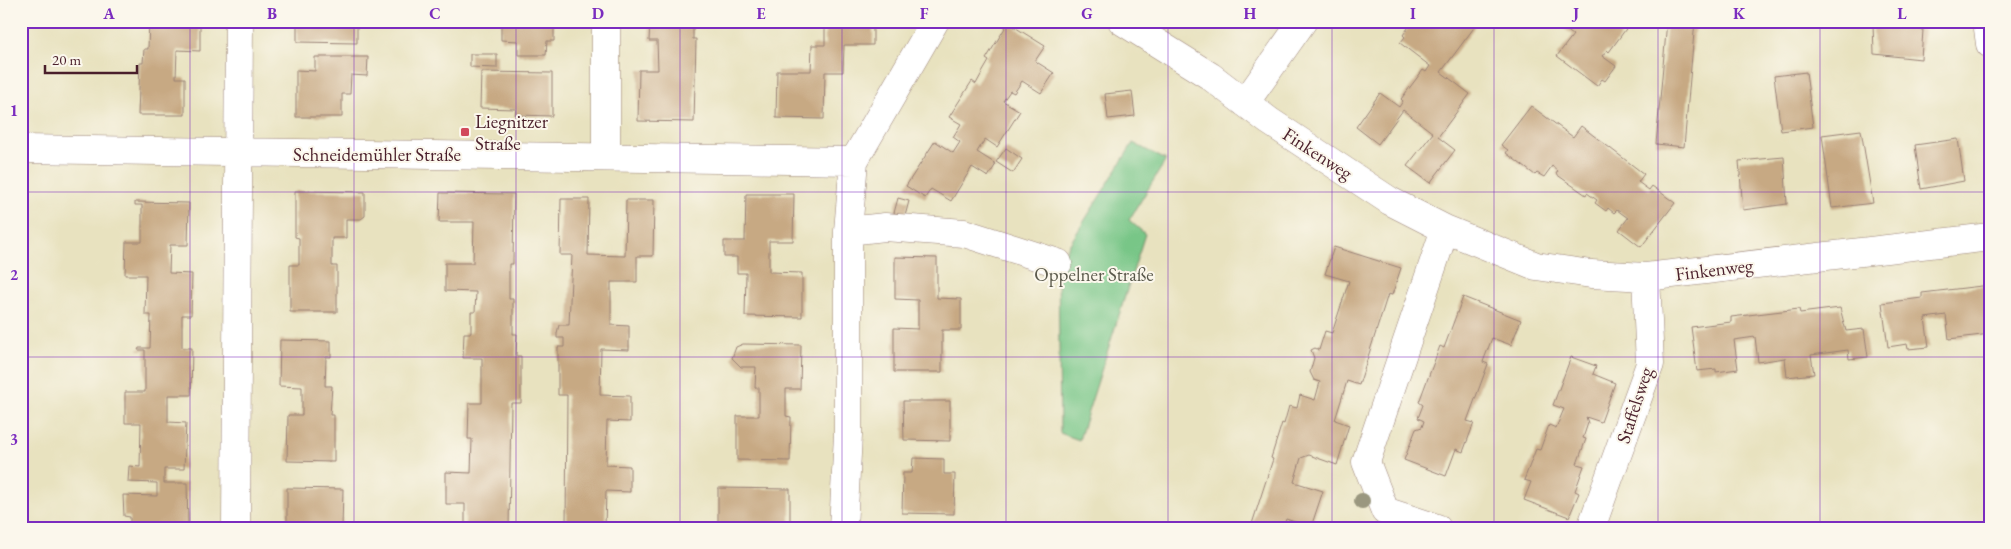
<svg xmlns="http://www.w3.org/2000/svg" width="2011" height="549" font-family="'EB Garamond',serif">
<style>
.green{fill:#78c687;stroke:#617259}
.building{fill:#c7a983}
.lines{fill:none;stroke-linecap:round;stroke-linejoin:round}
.minor-casing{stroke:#998075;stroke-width:29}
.minor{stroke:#fff;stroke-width:28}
.tree{fill:#9a977f}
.grid{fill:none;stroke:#7b2cbf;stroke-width:1;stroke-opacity:0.55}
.poi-dot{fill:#d1495b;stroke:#fbf7ec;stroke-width:2}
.labels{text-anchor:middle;stroke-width:4;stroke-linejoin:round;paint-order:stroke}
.poi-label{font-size:19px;fill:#4a1f2b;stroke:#fbf7ec;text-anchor:start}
.street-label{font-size:19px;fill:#4a1f2b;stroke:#fbf7ec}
.park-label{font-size:19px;fill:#5a594b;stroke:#fbf7ec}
.neatline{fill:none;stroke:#7b2cbf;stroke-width:2}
.grid-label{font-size:16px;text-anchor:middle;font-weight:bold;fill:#7b2cbf}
</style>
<rect width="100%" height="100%" fill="#fbf7ec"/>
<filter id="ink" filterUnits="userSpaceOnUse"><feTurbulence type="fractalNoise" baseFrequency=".02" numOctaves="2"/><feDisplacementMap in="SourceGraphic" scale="10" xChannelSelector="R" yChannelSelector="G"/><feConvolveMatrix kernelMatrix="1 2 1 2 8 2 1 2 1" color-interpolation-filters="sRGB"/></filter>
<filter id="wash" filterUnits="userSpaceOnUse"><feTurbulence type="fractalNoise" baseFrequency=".0096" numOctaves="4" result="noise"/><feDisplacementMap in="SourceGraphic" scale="20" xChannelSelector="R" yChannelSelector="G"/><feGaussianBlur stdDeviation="1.12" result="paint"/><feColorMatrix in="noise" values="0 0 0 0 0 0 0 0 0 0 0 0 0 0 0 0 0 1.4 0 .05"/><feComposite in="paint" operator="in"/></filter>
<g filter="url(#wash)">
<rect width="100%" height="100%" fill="#e8e2bf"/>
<!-- green -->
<path class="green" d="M1133,143L1166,160L1129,220L1145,234L1079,440L1060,433L1058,263Z"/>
<g id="blocks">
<!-- building -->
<path class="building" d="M149,21H200V51L177,50L176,78H185V115H138L140,63H143L144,49H148Z
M297,21H357V43L297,42Z
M501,21H554V41H547L546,55H518V41L501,40Z
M650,21H693V39H696L694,122L638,121L639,70H658L657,41H649Z
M825,21H873V45H844L843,72H825L824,119L776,118L777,71H811L812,45H825Z
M1413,21H1479L1441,72L1470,94L1438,137L1455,150L1430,183L1407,166L1433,133L1403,110L1378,144L1356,127L1380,93L1399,107L1403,101L1401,99L1423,70L1426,72L1430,66L1400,43L1405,37L1403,35Z
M1566,21L1631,22L1609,52L1607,50L1602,56L1616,66L1605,81L1602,79L1597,86L1557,56L1573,35L1562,27Z
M1667,21H1695L1684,147L1656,144Z
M1008,23L1045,46L1035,61L1054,73L1041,93L1022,81L1014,93L1010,91L1003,101L1020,111L997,147L985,139L977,152L996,164L988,177L972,167L951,201L931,189L925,198L906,186L935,141L953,153L960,142L953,137L961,124L949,117L972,81L976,84L982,73L989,61L986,59Z
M1873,24L1923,30L1921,59L1874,54Z
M470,54H497V68L470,67Z
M315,57H368L367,76L351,75L350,94H342V117H296V70L315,71Z
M481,72L552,73V116L515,115L516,109L480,108Z
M1806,72L1813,127L1781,131L1774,76Z
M1132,91L1135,116L1108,119L1105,94Z
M1531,106L1573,137L1581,126L1644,174L1638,182L1649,190L1652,186L1675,203L1641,247L1619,230L1628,218L1617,210L1614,213L1608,208L1606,211L1595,203L1597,200L1587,193L1586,195L1556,174L1558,171L1552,166L1544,177L1537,173L1535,175L1506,153L1508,150L1501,145Z
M1861,130L1873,203L1832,208L1822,135Z
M1958,139L1964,181L1921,189L1915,145Z
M1006,148L1022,159L1013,173L996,162Z
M1784,157L1787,204L1743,210L1739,161Z
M295,191L365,192V216L361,219H346V238H332V266H337V312H290V265H299V238L295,237Z
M440,193L514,194L513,264H509V299H513V334H517L516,356H521V403H511L509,528H465V504H446V472L471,473L472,439H468L469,403H482V358H463L464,333H471V312H475L476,292L445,291V263H473L474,222H439Z
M746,194H794L793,241H769V272L802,273V317L745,316L746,273H737V257H724V241H745Z
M898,198L909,201L905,216L894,213Z
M561,199H589L588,255L625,256L626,200H654L653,256H637V282H611V325L629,326V350L601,349L600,395L630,396V422L607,421L606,465L630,466V492L606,491L605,528H566L567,395H558V347H564V338H557V333L559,325H569L572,255H560Z
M135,202L189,203L188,245H170L169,273L192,274L191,315H182V348H192L191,395H168V422L186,423L184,469H164V483H187L188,528H130V517L124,516L123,495L157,496V483L128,482L129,466L140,467L141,423H125V392H145V350H138L139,348H150L151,315H145L146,275H125L126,242H142V205H135Z
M1334,247L1401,268L1392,295L1388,294L1359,385L1347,381L1335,420L1349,425L1337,465L1309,455L1301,458L1294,482L1323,491L1311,527L1286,519L1283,528H1263L1252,524L1273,459L1271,458L1282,423L1284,424L1289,406L1297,408L1300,395L1315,400L1320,382L1314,380L1310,372L1314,358L1311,350L1315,348L1319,350L1325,331L1332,333L1349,281L1325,274Z
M895,257L937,258V298L961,299V330H942V372H894V328L918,329V300L895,299Z
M1990,285V334L1949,339L1946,315L1925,318L1929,347L1908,349L1907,344L1888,347L1882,303L1922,298V293Z
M1463,297L1521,320L1511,345L1492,338L1483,362L1488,364L1467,421L1474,423L1463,452L1456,449L1446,476L1404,460L1416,429L1422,427L1424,421L1418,418L1423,405L1419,402L1440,346L1444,348Z
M1840,308L1846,331L1864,329L1868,357L1849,359L1848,350L1811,355L1814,374L1787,377L1785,358L1758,362L1755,337L1734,340L1738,369L1716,372V369L1697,371L1691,327L1731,322V317L1799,309L1800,313Z
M280,340L331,341V357H326L325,386H332L330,415H334V462L287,461L288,415H302V387L279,386Z
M743,344L801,345L800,389H786V416L791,417L790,461L737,460V416H759V388H755L756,367H741L732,358L736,347Z
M1571,357L1596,366L1593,374L1615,383L1601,422L1586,417L1588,423L1583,438L1586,439L1577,464L1584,466L1575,491L1579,493L1569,517L1524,500L1531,482L1524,480L1536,449L1540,450L1549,425L1556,428L1564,409L1553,405Z
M903,401H950V441L904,440Z
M913,458L944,459V474H955L954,514L902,513L903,473H912Z
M287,488L343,489L342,528H287Z
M718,488L790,489V528H718Z"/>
</g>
</g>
<g filter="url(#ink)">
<use href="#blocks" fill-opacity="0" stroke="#998075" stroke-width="1"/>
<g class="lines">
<defs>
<path id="minor" d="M606,21V156
M1122,21L1210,76L1269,121L1390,201L1445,229L1536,266L1591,274L1646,277L1990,237
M1987,21L1990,44
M1245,103L1303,21
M21,149L854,161
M848,231L885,227L964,233L1058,263
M236,528L239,21
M843,528L848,435V231L854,161L935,21
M1437,528L1385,511L1366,462L1445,229
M1591,528L1650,364L1646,277"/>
</defs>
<!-- minor casing -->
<use href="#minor" class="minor-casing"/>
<!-- minor -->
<use href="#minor" class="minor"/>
</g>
<!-- trees -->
<circle class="tree" cx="1362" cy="501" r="8"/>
</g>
<!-- grid -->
<path class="grid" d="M190,21V528M354,21V528M516,21V528M680,21V528M842,21V528M1006,21V528M1168,21V528M1332,21V528M1494,21V528M1658,21V528M1820,21V528M21,192H1990M21,357H1990"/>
<!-- markers -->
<rect class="poi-dot" x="460" y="127" width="10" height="10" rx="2.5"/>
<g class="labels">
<!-- poi labels -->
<g class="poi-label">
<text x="475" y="128">Liegnitzer<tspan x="475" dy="22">Straße</tspan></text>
</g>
<!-- street labels -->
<g class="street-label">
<text transform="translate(1318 153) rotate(33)" y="7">Finkenweg</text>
<text x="377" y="161">Schneidemühler Straße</text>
<text transform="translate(1714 269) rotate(-7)" y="7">Finkenweg</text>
<text transform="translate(1634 405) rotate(-72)" y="7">Staffelsweg</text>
</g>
<!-- park labels -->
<g class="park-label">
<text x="1094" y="281">Oppelner Straße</text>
</g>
</g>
<!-- margin -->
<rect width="2011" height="549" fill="none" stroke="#fbf7ec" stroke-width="55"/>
<!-- scale -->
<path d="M45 65v8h92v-8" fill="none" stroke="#4a1f2b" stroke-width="2.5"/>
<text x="52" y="65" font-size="15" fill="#4a1f2b" stroke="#fbf7ec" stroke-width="4" paint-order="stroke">20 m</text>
<rect x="28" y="28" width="1956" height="494" class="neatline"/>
<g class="grid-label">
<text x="109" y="19">A</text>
<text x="272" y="19">B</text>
<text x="435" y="19">C</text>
<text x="598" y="19">D</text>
<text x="761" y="19">E</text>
<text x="924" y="19">F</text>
<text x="1087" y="19">G</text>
<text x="1250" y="19">H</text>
<text x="1413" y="19">I</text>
<text x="1576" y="19">J</text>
<text x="1739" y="19">K</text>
<text x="1902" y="19">L</text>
<text x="14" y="116">1</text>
<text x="14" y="280">2</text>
<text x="14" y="445">3</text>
</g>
</svg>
